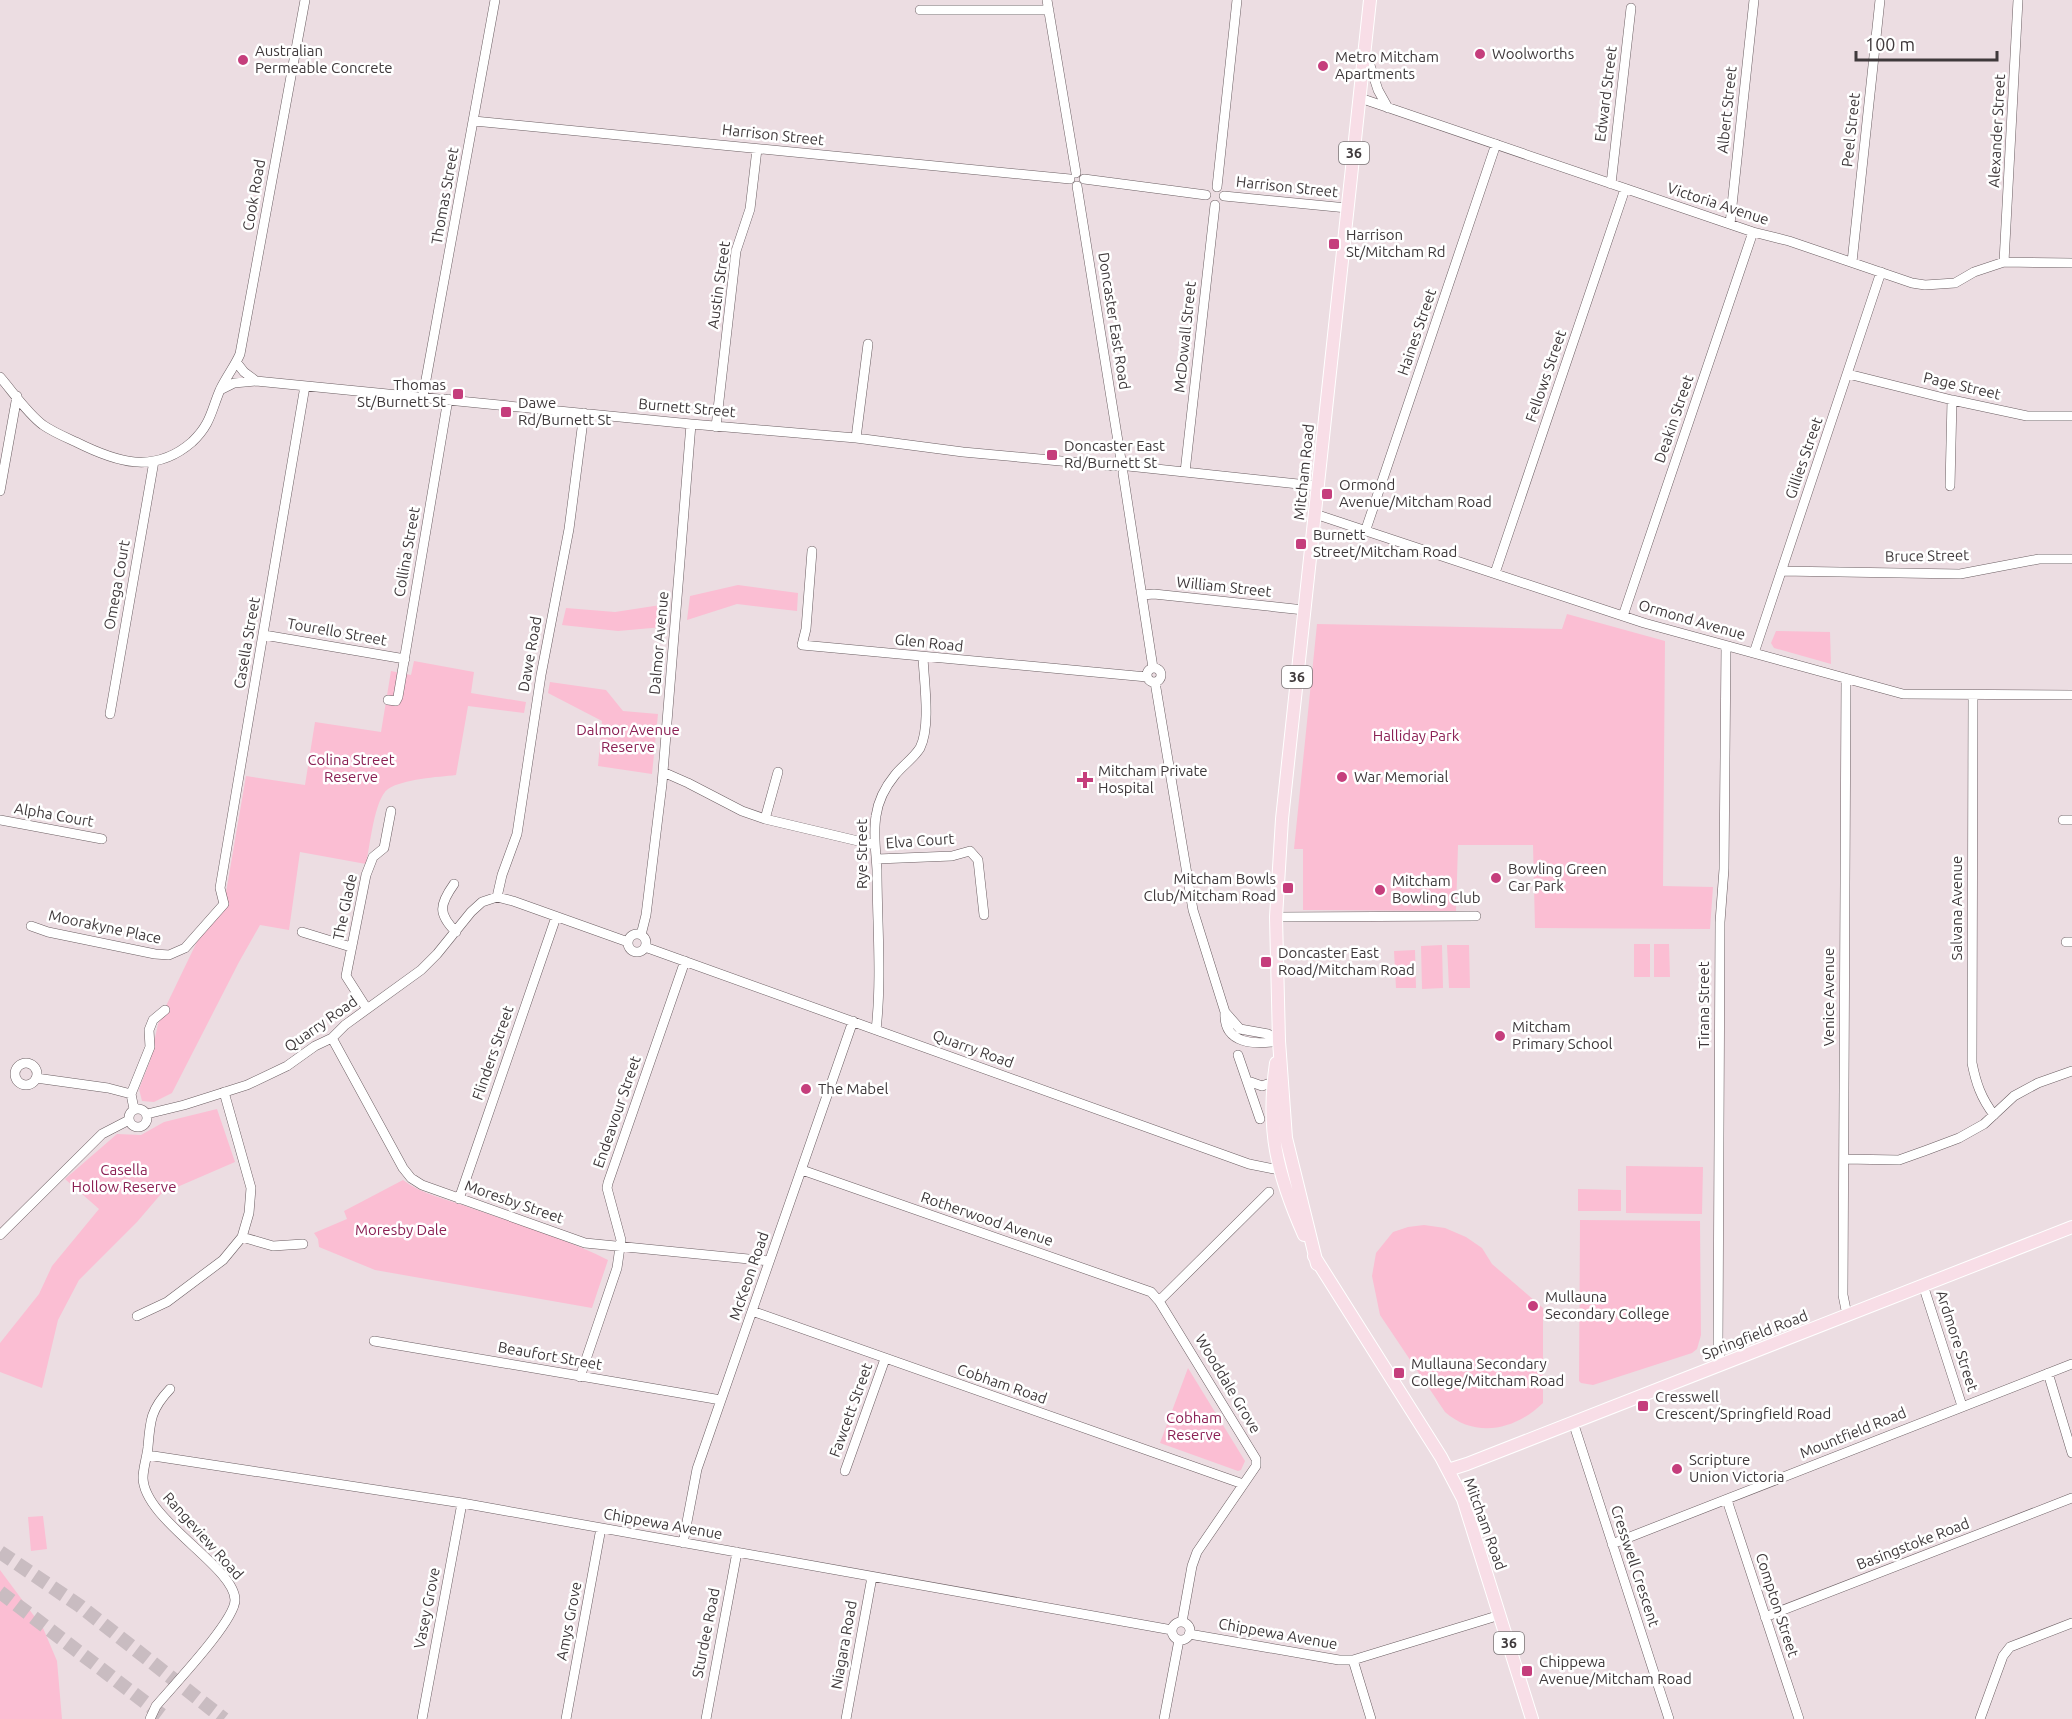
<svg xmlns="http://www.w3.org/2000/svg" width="2072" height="1719" font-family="Ubuntu,sans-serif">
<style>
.green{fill:#fbbed3}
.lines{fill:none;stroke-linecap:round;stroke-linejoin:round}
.highway-tunnel{stroke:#c9bcc1;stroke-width:14;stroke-dasharray:14 7;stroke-linecap:butt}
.minor-casing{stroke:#6b5e62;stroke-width:10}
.major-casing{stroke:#fff;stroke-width:14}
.minor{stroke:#fff;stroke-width:9}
.major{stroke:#f8dee7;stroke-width:12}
.poi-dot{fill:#c53e7c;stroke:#fff;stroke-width:2}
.labels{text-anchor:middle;stroke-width:5;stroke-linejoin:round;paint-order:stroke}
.shield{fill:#fff;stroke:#797476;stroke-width:1.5}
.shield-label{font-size:14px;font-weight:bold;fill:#3f393b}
.poi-label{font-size:15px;fill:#3f393b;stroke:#fff;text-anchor:start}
.street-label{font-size:15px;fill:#3f393b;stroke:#fff}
.park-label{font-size:15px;fill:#8b2054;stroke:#fff}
</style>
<rect width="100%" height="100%" fill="#ecdde2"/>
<!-- green -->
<path class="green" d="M738,585L798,593L797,611L737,604L687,620L690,596Z
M667,604L663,627L618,631L562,625L566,608L615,612Z
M1567,614L1665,641L1663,886L1713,887L1710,929L1535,928L1533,845H1458L1456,911L1303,910V849H1294L1317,624L1562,629Z
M1776,631L1830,632L1831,664L1774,648L1771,643Z
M414,661L474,672L471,693L526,702L524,713L468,706L456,775C438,777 403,779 388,789C374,799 370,847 366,864L300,852L289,930L260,925L239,962L172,1093L154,1102L142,1101L139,1089L150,1061L158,1024L166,1006L205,925L224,904L246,776L305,785L315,722L381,732L391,671L411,675Z
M550,682L606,690L623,711L658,714L652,774L598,766L602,721L548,693Z
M1634,944H1650V977H1634Z
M1654,944H1669L1670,977H1654Z
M1442,945L1443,988L1422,989L1421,946Z
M1447,945H1469L1470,988H1449Z
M1415,950L1416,988H1396L1394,951Z
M217,1109L235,1162L161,1194L137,1222L79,1280L58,1320L42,1388L0,1372V1343L39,1294L52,1266L99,1209L65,1179L117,1134L141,1135L164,1122Z
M1626,1166L1703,1167L1702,1214L1626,1213Z
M403,1180C421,1194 449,1200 471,1208C517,1224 564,1238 608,1260L592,1308L375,1270L319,1247L318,1239L314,1233L347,1219L344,1211Z
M1578,1189L1621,1190V1211H1578Z
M1580,1220L1700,1221L1701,1335L1697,1349L1692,1353L1593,1385L1581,1383L1579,1381Z
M1424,1225L1445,1228L1466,1237L1482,1248L1492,1264L1543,1308V1403C1515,1430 1476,1439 1445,1412L1380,1315L1372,1276L1376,1253L1393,1232L1408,1227Z
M1188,1368L1245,1461L1241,1470L1238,1471L1160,1443Z
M43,1516L47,1549L31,1551L28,1517Z
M0,1570L43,1628L57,1661L62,1719H0Z"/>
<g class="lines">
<!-- highway-tunnel -->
<path class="highway-tunnel" d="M0,1552L80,1606L224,1719
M0,1592L167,1719"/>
<defs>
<path id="minor" d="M1047,0L1076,173
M920,10H1049
M1366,53L1378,90L1388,108
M1360,98L1753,232L1789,241L1912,283L1925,285L1955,283L1974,272L2004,262L2072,263
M474,121L1070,179
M1084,179L1206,195
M1611,184L1631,8
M1077,186L1121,460
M1217,187L1237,0
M1224,196L1347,208
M1730,224L1754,0
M1852,262L1880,0
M2004,262L2018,0
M237,363L244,372L256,381
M1848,374L1952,400L2027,416H2072
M0,377C13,392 27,413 43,425C53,432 65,437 76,442C116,462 154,475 192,442C211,424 211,411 220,390C226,377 235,366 240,354L305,0
M220,390L234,383L256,381L691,424L856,438L963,452L1115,466
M423,396L495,0
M716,427L736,251L750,209L757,149
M856,438L868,344
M1128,466L1317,486
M1185,472L1215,205
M1123,473L1153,668
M1950,486L1952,400
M0,491L17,396
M1315,514L1644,623L1903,694L2072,695
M1366,529L1496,144
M812,551L806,629L802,645L1147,677
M1781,571L1960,574L2039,559H2072
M1495,573L1625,189
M1142,595L1154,594L1304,610
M1623,616L1753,232
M264,635L405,659
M1754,653L1881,272
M1147 675a7 7 0 1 1 14 0a7 7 0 1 1-14 0Z
M1846,679L1843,1295L1847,1315
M1155,682L1193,910L1225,1012C1223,1045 1256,1045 1279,1041
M1973,695L1972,1063C1976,1083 1981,1098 1994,1115
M388,700L396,701L398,697L448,399
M110,714L154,461
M663,772L688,783L742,811L765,819L875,845
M765,819L778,772
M0,820L102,839
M2063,820H2072
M877,859L952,856L970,851L978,860L984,915
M454,884C439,905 438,914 456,932
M497,897L502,875L517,834L541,675L569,529L584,413
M1276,917L1476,916
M31,926L48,932L155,954L169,955L185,948L224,904L220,888L305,386
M302,932L351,947
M628 943a9 9 0 1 1 18 0a9 9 0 1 1-18 0Z
M641,935L646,915L662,784L691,424
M2066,942H2072
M645,947L1249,1164L1279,1170L1293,1168
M367,1009L346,976L366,875L373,857L384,848L391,811
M1225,1012L1240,1029L1268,1034L1279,1041
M876,1030C882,978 877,923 877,870C876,852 873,834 876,816C878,801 886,786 895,775C903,765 913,759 920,748C931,726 924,682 923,657
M332,1038L403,1168L411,1178L422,1185L585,1243L769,1261
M1238,1055L1260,1119
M15 1074a11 11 0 1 1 22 0a11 11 0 1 1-22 0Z
M36,1078L108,1088L131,1094
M1248,1081L1262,1086L1273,1082
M129 1118a9 9 0 1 1 18 0a9 9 0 1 1-18 0Z
M134,1109L131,1094L150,1047L149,1030L153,1020L165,1010
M147,1114L184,1105L247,1085L287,1066L315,1046L332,1038L345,1025L421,970L437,954L471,912L482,902L497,897L513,901L628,942
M1844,1159L1899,1160L1927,1150L1959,1138L1984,1124L2014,1096L2038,1083L2072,1071
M802,1170L1151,1292L1159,1301
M459,1199L556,917
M0,1235L102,1134L129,1120
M242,1237L273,1246L303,1244
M1923,1285L1962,1406
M752,1311L1243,1484
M137,1316L167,1302L223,1260L242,1237L249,1213L251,1188L224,1092
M374,1341L721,1400
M1722,1364L1718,1350L1720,922L1724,869L1726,646
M2048,1373L2072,1453
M580,1377L617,1268L621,1240L607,1188L608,1183L685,961
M1573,1422L1669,1719
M147,1455L462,1503L1172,1630
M845,1471L885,1359
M1727,1500L1799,1719
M683,1543L697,1469L853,1021
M1612,1544L2072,1364
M1765,1617L2072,1498
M1172 1631a9 9 0 1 1 18 0a9 9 0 1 1-18 0Z
M1182,1622L1192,1566L1197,1552L1256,1466V1459L1159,1301L1269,1192
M1189,1634L1339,1660H1353L1500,1615
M1353,1660L1371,1719
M150,1719L156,1706C172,1687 235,1621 235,1600C235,1567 144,1520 143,1478C143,1468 147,1457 148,1447C150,1420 151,1409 170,1389
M422,1719L462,1503
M566,1719L601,1528
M706,1719L737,1552
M846,1719L872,1577
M1164,1719L1179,1640
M1980,1719L2003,1656L2010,1647L2072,1623"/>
<path id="major" d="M1276,1063C1266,1130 1277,1174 1304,1235
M1314,1256L1441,1457L1463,1499L1532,1719
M1317,1264L1286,1138L1279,1041L1276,917L1282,819L1370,0
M1448,1470L1467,1464L2072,1227"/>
</defs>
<!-- minor casing -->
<use href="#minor" class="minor-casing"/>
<!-- major casing -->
<use href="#major" class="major-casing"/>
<!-- minor -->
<use href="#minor" class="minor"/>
<!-- major -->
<use href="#major" class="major"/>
</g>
<!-- markers -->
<g class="poi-dot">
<circle cx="1480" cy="54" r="6"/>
<circle cx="243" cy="60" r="6"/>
<circle cx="1323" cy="66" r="6"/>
<rect x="1328" y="238" width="12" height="12" rx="3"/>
<rect x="452" y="388" width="12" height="12" rx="3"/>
<rect x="500" y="406" width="12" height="12" rx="3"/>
<rect x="1046" y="449" width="12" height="12" rx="3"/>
<rect x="1321" y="488" width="12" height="12" rx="3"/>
<rect x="1295" y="538" width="12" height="12" rx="3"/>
<circle cx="1342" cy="777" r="6"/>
<path d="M1082 771h6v6h6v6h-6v6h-6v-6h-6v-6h6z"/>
<circle cx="1496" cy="878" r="6"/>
<rect x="1282" y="882" width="12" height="12" rx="3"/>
<circle cx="1380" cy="890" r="6"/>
<rect x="1260" y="956" width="12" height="12" rx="3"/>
<circle cx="1500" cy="1036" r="6"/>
<circle cx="806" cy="1089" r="6"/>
<circle cx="1533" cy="1306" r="6"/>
<rect x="1393" y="1367" width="12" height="12" rx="3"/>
<rect x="1637" y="1400" width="12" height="12" rx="3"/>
<circle cx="1677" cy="1469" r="6"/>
<rect x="1521" y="1665" width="12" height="12" rx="3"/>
</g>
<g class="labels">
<!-- shield labels -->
<g class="shield">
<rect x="1339" y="142" width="30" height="22" rx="4.5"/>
<rect x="1282" y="666" width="30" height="22" rx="4.5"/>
<rect x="1494" y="1632" width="30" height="22" rx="4.5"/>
</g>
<g class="shield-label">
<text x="1354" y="158">36</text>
<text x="1297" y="682">36</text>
<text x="1509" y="1648">36</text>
</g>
<!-- poi labels -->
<g class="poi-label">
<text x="255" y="56">Australian<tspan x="255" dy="17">Permeable Concrete</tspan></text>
<text x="1492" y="59">Woolworths</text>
<text x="1335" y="62">Metro Mitcham<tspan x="1335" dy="17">Apartments</tspan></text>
<text x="1346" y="240">Harrison<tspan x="1346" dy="17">St/Mitcham Rd</tspan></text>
<text x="446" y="390" text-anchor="end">Thomas<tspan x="446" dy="17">St/Burnett St</tspan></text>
<text x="518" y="408">Dawe<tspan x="518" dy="17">Rd/Burnett St</tspan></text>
<text x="1064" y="451">Doncaster East<tspan x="1064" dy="17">Rd/Burnett St</tspan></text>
<text x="1339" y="490">Ormond<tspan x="1339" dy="17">Avenue/Mitcham Road</tspan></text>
<text x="1313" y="540">Burnett<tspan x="1313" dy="17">Street/Mitcham Road</tspan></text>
<text x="1098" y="776">Mitcham Private<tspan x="1098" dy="17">Hospital</tspan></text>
<text x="1354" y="782">War Memorial</text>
<text x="1508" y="874">Bowling Green<tspan x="1508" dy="17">Car Park</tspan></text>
<text x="1276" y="884" text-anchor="end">Mitcham Bowls<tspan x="1276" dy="17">Club/Mitcham Road</tspan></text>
<text x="1392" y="886">Mitcham<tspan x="1392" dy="17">Bowling Club</tspan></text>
<text x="1278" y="958">Doncaster East<tspan x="1278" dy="17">Road/Mitcham Road</tspan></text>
<text x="1512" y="1032">Mitcham<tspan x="1512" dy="17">Primary School</tspan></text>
<text x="818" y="1094">The Mabel</text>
<text x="1545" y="1302">Mullauna<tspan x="1545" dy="17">Secondary College</tspan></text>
<text x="1411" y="1369">Mullauna Secondary<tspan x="1411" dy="17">College/Mitcham Road</tspan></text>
<text x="1655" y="1402">Cresswell<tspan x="1655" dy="17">Crescent/Springfield Road</tspan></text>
<text x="1689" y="1465">Scripture<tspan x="1689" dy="17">Union Victoria</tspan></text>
<text x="1539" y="1667">Chippewa<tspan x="1539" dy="17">Avenue/Mitcham Road</tspan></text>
</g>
<!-- street labels -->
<g class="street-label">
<text transform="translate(1606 94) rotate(-83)" y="5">Edward Street</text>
<text transform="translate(1727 110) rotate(-84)" y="5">Albert Street</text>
<text transform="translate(1851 130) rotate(-84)" y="5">Peel Street</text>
<text transform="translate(1997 131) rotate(-87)" y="5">Alexander Street</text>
<text transform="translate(773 135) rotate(6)" y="5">Harrison Street</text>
<text transform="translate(1287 187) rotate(6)" y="5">Harrison Street</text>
<text transform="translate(254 195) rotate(-80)" y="5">Cook Road</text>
<text transform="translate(445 196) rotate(-80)" y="5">Thomas Street</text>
<text transform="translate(1718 204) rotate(18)" y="5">Victoria Avenue</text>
<text transform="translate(719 285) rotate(-82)" y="5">Austin Street</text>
<text transform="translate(1114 321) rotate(81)" y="5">Doncaster East Road</text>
<text transform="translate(1417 332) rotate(-71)" y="5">Haines Street</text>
<text transform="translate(1185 337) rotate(-84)" y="5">McDowall Street</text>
<text transform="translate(1546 376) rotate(-71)" y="5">Fellows Street</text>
<text transform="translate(1962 386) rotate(13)" y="5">Page Street</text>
<text transform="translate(687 408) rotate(5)" y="5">Burnett Street</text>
<text transform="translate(1674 419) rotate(-71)" y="5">Deakin Street</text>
<text transform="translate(1804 458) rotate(-71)" y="5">Gillies Street</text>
<text transform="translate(1304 472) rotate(-84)" y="5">Mitcham Road</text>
<text transform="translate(407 552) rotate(-80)" y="5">Collina Street</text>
<text transform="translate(1927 556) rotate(-1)" y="5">Bruce Street</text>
<text transform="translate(117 585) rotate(-80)" y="5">Omega Court</text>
<text transform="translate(1224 587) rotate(6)" y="5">William Street</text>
<text transform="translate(1692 620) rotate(16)" y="5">Ormond Avenue</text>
<text transform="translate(337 632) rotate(10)" y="5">Tourello Street</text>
<text transform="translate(247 643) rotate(-80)" y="5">Casella Street</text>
<text transform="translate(659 643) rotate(-85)" y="5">Dalmor Avenue</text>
<text transform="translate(929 643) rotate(6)" y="5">Glen Road</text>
<text transform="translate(530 654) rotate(-80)" y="5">Dawe Road</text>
<text transform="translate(54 815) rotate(10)" y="5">Alpha Court</text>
<text transform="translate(920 841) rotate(-4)" y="5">Elva Court</text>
<text transform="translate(862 854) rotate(-90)" y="5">Rye Street</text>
<text transform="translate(345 907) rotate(-78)" y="5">The Glade</text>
<text transform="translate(1957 908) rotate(-90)" y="5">Salvana Avenue</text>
<text transform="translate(105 927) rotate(12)" y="5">Moorakyne Place</text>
<text transform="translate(1829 997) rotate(-90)" y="5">Venice Avenue</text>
<text transform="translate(1704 1005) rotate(-90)" y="5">Tirana Street</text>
<text transform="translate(321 1024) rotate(-35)" y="5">Quarry Road</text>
<text transform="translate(973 1049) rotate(20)" y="5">Quarry Road</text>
<text transform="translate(493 1053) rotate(-71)" y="5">Flinders Street</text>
<text transform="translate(617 1112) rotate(-71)" y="5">Endeavour Street</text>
<text transform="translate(514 1202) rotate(19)" y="5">Moresby Street</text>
<text transform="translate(987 1219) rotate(19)" y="5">Rotherwood Avenue</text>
<text transform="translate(749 1276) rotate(-71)" y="5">McKeon Road</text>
<text transform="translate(1755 1335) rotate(-21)" y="5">Springfield Road</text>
<text transform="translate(1957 1341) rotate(72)" y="5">Ardmore Street</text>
<text transform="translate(550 1356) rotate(10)" y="5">Beaufort Street</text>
<text transform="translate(1002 1384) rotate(19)" y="5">Cobham Road</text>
<text transform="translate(1228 1384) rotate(59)" y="5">Wooddale Grove</text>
<text transform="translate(851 1410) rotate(-70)" y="5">Fawcett Street</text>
<text transform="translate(1853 1433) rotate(-22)" y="5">Mountfield Road</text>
<text transform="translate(663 1524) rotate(10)" y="5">Chippewa Avenue</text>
<text transform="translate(1485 1524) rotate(70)" y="5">Mitcham Road</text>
<text transform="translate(203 1536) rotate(48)" y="5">Rangeview Road</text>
<text transform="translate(1913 1544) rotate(-21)" y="5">Basingstoke Road</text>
<text transform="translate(1635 1566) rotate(72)" y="5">Cresswell Crescent</text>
<text transform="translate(1777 1605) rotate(72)" y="5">Compton Street</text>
<text transform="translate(427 1608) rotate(-79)" y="5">Vasey Grove</text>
<text transform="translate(569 1621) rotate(-79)" y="5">Amys Grove</text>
<text transform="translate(706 1633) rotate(-79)" y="5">Sturdee Road</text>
<text transform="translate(1278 1634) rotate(10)" y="5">Chippewa Avenue</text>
<text transform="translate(844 1645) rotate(-80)" y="5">Niagara Road</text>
</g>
<!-- park labels -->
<g class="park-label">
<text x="628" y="735">Dalmor Avenue<tspan x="628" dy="17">Reserve</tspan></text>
<text x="1416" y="741">Halliday Park</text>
<text x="351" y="765">Colina Street<tspan x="351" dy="17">Reserve</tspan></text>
<text x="124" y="1175">Casella<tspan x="124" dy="17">Hollow Reserve</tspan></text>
<text x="401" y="1235">Moresby Dale</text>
<text x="1194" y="1423">Cobham<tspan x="1194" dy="17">Reserve</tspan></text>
</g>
</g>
<!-- scale -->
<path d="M1856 51v9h141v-9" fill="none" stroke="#3f393b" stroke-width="3"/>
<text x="1865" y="51" font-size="18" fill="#3f393b" stroke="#ffffff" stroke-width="4.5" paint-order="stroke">100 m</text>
</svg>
